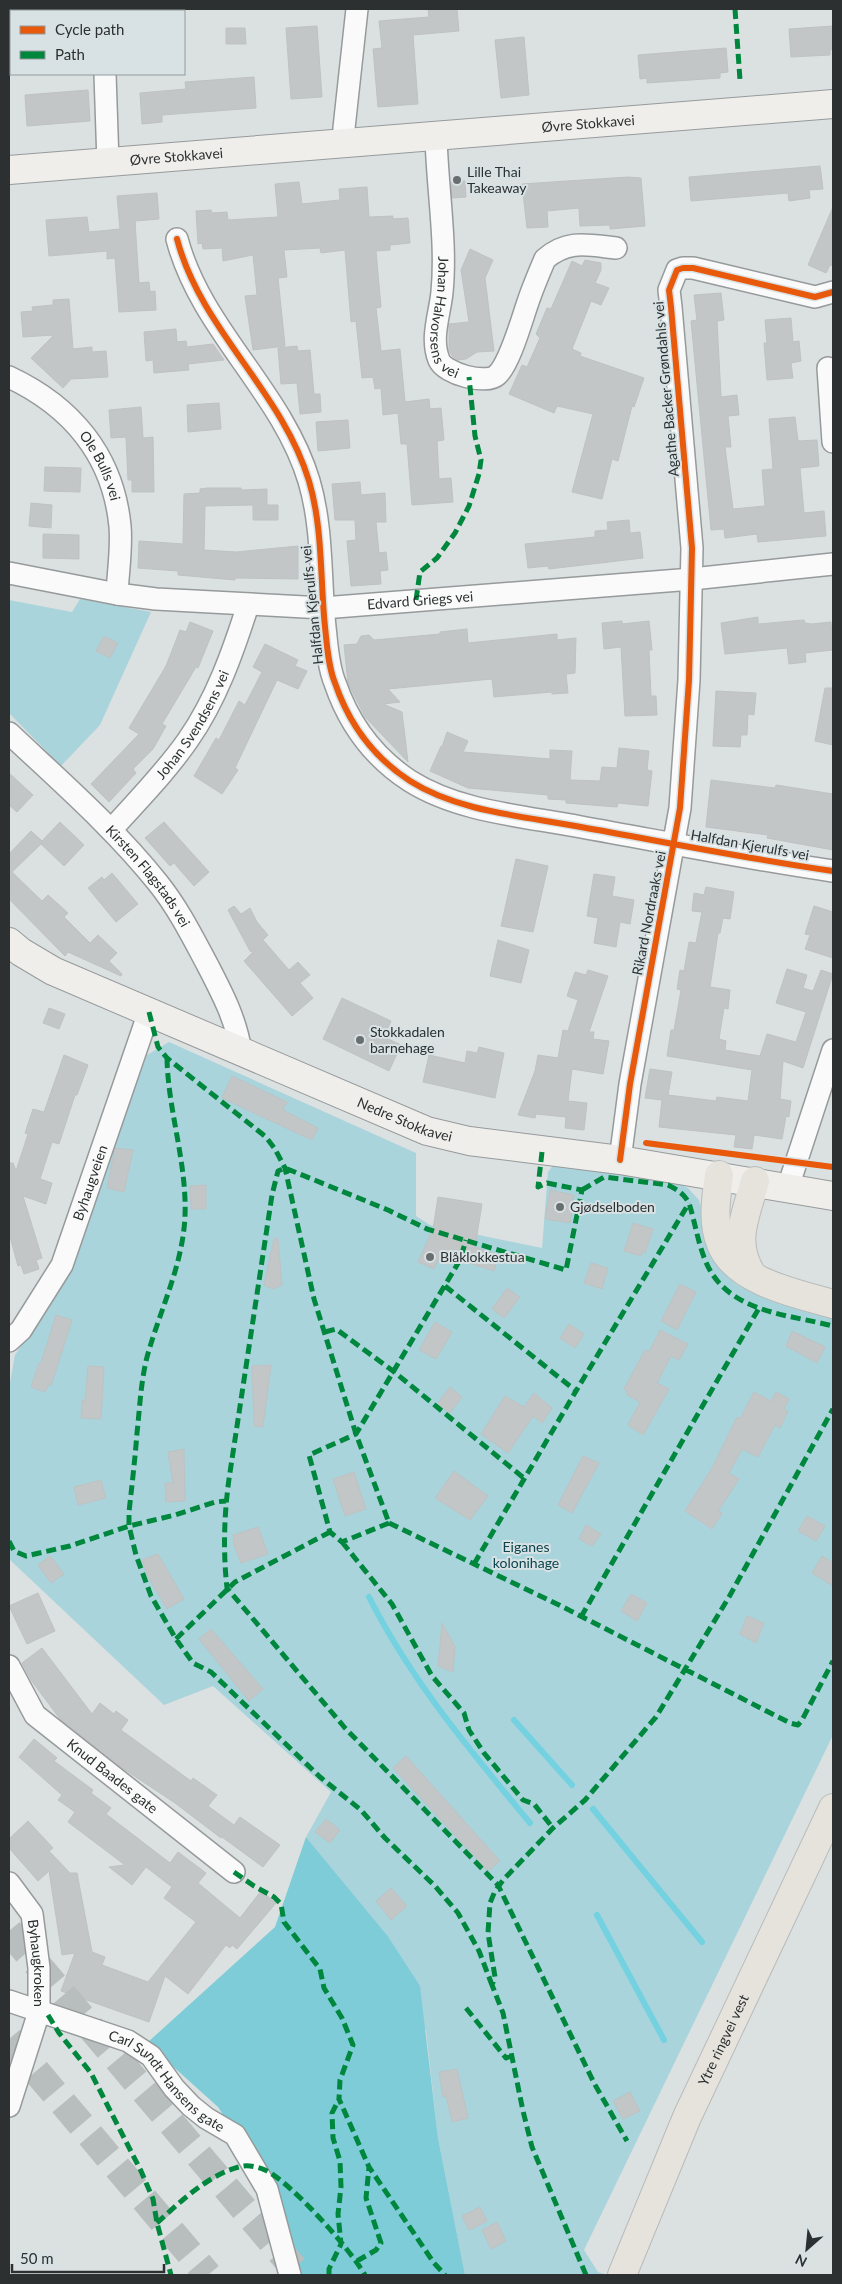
<svg xmlns="http://www.w3.org/2000/svg" width="842" height="2284" font-family="Lato,sans-serif">
<style>
.green{fill:#aad4dc}
.forest{fill:#7eccd7}
.lines{fill:none;stroke-linecap:round;stroke-linejoin:round}
.stream{stroke:#74d1e0;stroke-width:6}
.building{fill:#c2c6c6;stroke:#bec2c3}
.highway-tunnel{stroke:#b8bdbe;stroke-width:28;stroke-dasharray:28 14;stroke-linecap:butt}
.street-casing{stroke:#969a9b;stroke-width:24}
.secondary-casing{stroke:#969a9b;stroke-width:30}
.primary-casing{stroke:#b8bbbc;stroke-width:30}
.street{stroke:#fafafa;stroke-width:21}
.secondary{stroke:#efeeeb;stroke-width:28}
.primary{stroke:#e5e3dc;stroke-width:28}
.quiet{stroke:#00873e;stroke-width:5;stroke-dasharray:10 5;stroke-linecap:butt}
.cycleway-casing{stroke:#d8e2e4;stroke-width:9}
.cycleway{stroke:#e8590c;stroke-width:6}
.poi-dot{fill:#696e6f;stroke:#d8e2e4;stroke-width:2}
.labels{text-anchor:middle;stroke-width:4;stroke-linejoin:round;paint-order:stroke}
.street-label{font-size:14px;fill:#2c3031;stroke:#d8e2e4}
.poi-label{font-size:14px;fill:#2c3031;stroke:#d8e2e4;text-anchor:start}
.park-label{font-size:14px;fill:#0a454e;stroke:#d8e2e4}
</style>
<rect width="100%" height="100%" fill="#dbe0e1"/>
<!-- green -->
<path class="green" d="M13,9H85L87,11H14Z
M80,599L151,612L100,725L61,766L9,713V600L72,612Z
M169,1042L416,1153V1216L430,1225L542,1248L548,1172L554,1164L669,1178L688,1188L699,1200L718,1264L736,1284L759,1296L833,1319V1735L584,2250L598,2272L607,2275H465L438,2138L426,2031L387,1935L306,1837L331,1792L213,1686L164,1705L9,1559V1388L15,1355L62,1285L147,1055Z"/>
<!-- forest -->
<path class="forest" d="M306,1837L387,1935L420,1986L438,2138L465,2275H300L278,2200L218,2107L147,2043L275,1927Z"/>
<g class="lines">
<!-- stream -->
<path class="stream" d="M369,1597C412,1682 470,1750 530,1823
M514,1720L572,1785
M593,1809L702,1942
M597,1915L664,2040"/>
</g>
<!-- building -->
<path class="building" d="M428,9H457L459,31L413,35L418,104L378,107L373,49L382,48L379,21L429,17Z
M317,26L322,97L291,99L286,28Z
M833,26V49L830,50V55L791,57L789,29Z
M226,28H245L246,44H226Z
M524,37L529,95L501,98L495,40Z
M726,48L728,72L720,73V78L647,83V78L640,79L638,55Z
M254,77L256,108L162,115V122L142,124L140,93L186,89L185,82Z
M88,90L90,121L27,126L25,95Z
M820,166L823,189L809,190L810,198L789,201L788,193L691,201L689,177Z
M628,177L641,178L645,226L610,229V225L580,226L579,208L547,211L548,227L527,228L522,184Z
M465,181L466,197L452,198L451,182Z
M299,182L302,204L340,200L339,189L367,187L369,217L393,216V219L408,218L410,243L390,245V250L376,251L381,307L376,308L381,351L400,349L405,402L429,399L430,409L441,408L444,440L437,441L439,479L451,478L453,502L412,505L407,444H401L398,413L383,415L381,388L375,389L373,377L362,378L356,321L351,322L345,250L321,253L320,248L284,250L287,277L278,278L285,346L253,350L245,296L257,295L253,255L223,261L222,248L203,249L202,243L198,244L196,211L211,210L212,213L227,212L228,220L278,217L275,184Z
M157,193L159,219L135,221L139,283L149,282L150,292L155,291L156,310L119,312L115,258L107,259V251L49,256L46,220L87,217L89,232L120,229L117,196Z
M833,207V266L830,265L826,273L808,265Z
M470,249L493,260L485,278L494,351L477,352L466,359L457,360L452,356L449,350V324L469,322L461,270Z
M585,260L601,263V270L595,283L609,288L601,305L591,301L572,349L581,353L580,356L644,378L634,407L632,406L618,461L612,459L602,499L572,492L593,414L557,406L554,413L509,394L522,365L527,367L540,338L536,334L547,308L551,309L572,261L582,266Z
M721,293L724,320L717,321L721,397L737,395L739,415L728,416L731,447H725L733,509L765,506L762,470L773,469L769,419L795,417L798,441L817,440L819,466L800,468L804,513L824,511L826,536L758,542L757,534L725,538L724,529L711,530L691,321L697,320L694,295Z
M69,299L73,349L92,347V352L106,351L108,377L71,379L63,388L31,358L54,335L23,337L21,312L33,311L32,307L53,305V300Z
M791,318L793,342L799,341L801,361L791,363L793,378L767,380L764,343H767L765,320Z
M176,329L177,342L186,341L187,347L213,344L224,360L188,364L189,370L154,373L153,360L146,361L144,332Z
M297,346L298,351L310,350L314,394H320L321,412L300,414L297,383L281,384L278,348Z
M219,403L221,429L188,432L187,405Z
M141,407L143,438L153,437L154,492H132V480H128L126,437L111,438L109,410Z
M348,420L350,448L318,451L316,422Z
M45,467L81,468L80,492L44,491Z
M360,482L361,495L385,493L386,522H376L379,553L386,552L388,570L380,571L381,584L351,586L347,541L356,540L355,520H335L332,484Z
M207,488H241L242,490L267,489V505H278V520H253V505L205,506L204,550L236,552L298,546V579L235,578V580L178,575V571L138,568L139,541L183,544L184,494L200,493V489Z
M31,503L52,505L51,528L29,526Z
M629,520L630,533L640,532L643,558L549,569L548,566L528,568L525,544L595,537V531L608,530L607,522Z
M43,534L79,535V559L43,558Z
M758,617V624L804,620L805,623L811,624L831,622L833,650L805,653L806,662L789,664L787,648L725,654L721,623Z
M622,621V624L649,621L652,650H649L651,696H656L657,715L625,716L621,647L604,649L602,623Z
M190,622L213,631L198,668L196,667L162,724L166,726L153,749L133,769L136,773L109,802L91,784L139,734L129,728L166,666L180,630L186,632Z
M467,629L468,643L557,634V640L576,638L575,673L566,674L568,693L552,694V692L494,697L492,679L388,689L400,702L383,704L402,712L408,762L365,717L348,683L344,645L357,644L361,636L369,635L374,640L440,634V632Z
M104,636L118,643L110,658L96,651Z
M265,644L298,660L295,666L307,671L298,689L277,680L235,768L238,770L222,794L194,776L216,738L219,740L239,701L245,705L262,672L253,667Z
M825,688H833V745L815,741Z
M716,691L756,693L754,715L748,714L747,735H741L740,747L713,746Z
M447,732L468,741L463,752L550,759V750L572,751L570,780L600,781L602,767L617,768L619,748L649,751L647,770L652,771L648,806L618,803L617,807L566,803V800L548,799V795L468,788L430,771L441,746L442,747Z
M9,773L33,795L17,812L9,805Z
M711,780L775,788L776,785L833,794V850L767,838L768,835L706,827Z
M60,822L84,845L64,866L41,844L12,872L42,901L48,895L68,913L64,917L90,943L98,935L117,953L109,961L122,974L121,976L68,952L65,956L9,899V854L31,831L42,841Z
M164,822L209,872L194,886L174,863L170,866L145,838Z
M516,859L548,866L533,932L501,926Z
M112,873L138,904L116,922L88,888L102,877L104,880Z
M594,874L615,877L612,896L634,900L630,924L620,922L616,947L594,943L598,918L587,916Z
M706,887L734,892L730,919L723,918L720,933H718L710,987L730,990L728,1009L724,1008L719,1039L726,1041L725,1050L760,1056L767,1034L796,1042L806,1012L776,1003L787,969L807,975L803,988L813,991L821,970L833,974L803,1068L783,1061L780,1099L791,1101L789,1117L786,1116L782,1139L754,1135L752,1149L734,1147L736,1135L659,1127L662,1100L645,1098L650,1069L672,1072L668,1095L716,1101L717,1097L748,1101L752,1070L667,1056L671,1030H674L681,990L677,989L680,970L684,971L689,942L696,943L702,912L692,911L694,893L704,895Z
M234,906L241,914L250,908L257,922L268,935L263,940L289,970L298,962L310,975L300,983L313,998L292,1016L244,961L253,952L250,951L228,910Z
M814,906L833,912V958L805,949L810,935L805,934Z
M498,940L529,950L521,983L490,976Z
M588,970L608,976L589,1032H594L593,1039L609,1041L603,1074L572,1069L568,1101L587,1103L584,1130L565,1128L566,1117L536,1114L535,1118L518,1115L535,1071L538,1055L558,1058L563,1030L568,1031L578,1000L567,996L575,972L586,975Z
M342,998L391,1021L384,1037L401,1045L389,1071L323,1039Z
M49,1008L65,1014L59,1029L43,1023Z
M479,1047L504,1053L495,1098L423,1082L429,1055L465,1063L467,1051L477,1053Z
M64,1055L88,1065L77,1095H75L59,1144L52,1142L40,1179L52,1183L46,1204L23,1196L42,1258L36,1260L39,1269L24,1274L21,1265L18,1266L9,1233V1163H13L16,1171L28,1134L25,1133L33,1109L44,1112Z
M232,1076L287,1102L283,1110L318,1128L312,1140L222,1098Z
M115,1148L133,1150L124,1192L107,1188Z
M206,1185V1209H191L190,1186Z
M550,1190L574,1195L570,1223L545,1219Z
M438,1197L482,1204L475,1247L499,1255L494,1271L441,1254L434,1269L418,1262L433,1229Z
M633,1223L653,1229L645,1253L642,1252L641,1256L624,1251Z
M274,1238L278,1239L282,1285L273,1289L264,1285Z
M591,1263L608,1268L602,1289L584,1283Z
M680,1284L696,1292L677,1330L661,1321Z
M507,1288L520,1297L504,1318L492,1309Z
M56,1315L72,1320L51,1386L48,1385L45,1392L31,1387L39,1363H41Z
M435,1322L452,1332L436,1359L419,1350Z
M569,1324L584,1334L575,1348L560,1338Z
M660,1330L688,1344L679,1360L671,1356L657,1383L669,1389L643,1435L628,1425L640,1402L626,1394L628,1392L624,1389L645,1350L649,1352Z
M792,1331L825,1347L817,1363L786,1346Z
M271,1365L263,1427L254,1426L252,1366Z
M88,1366L104,1367L101,1419L81,1418L82,1400L85,1401Z
M450,1387L462,1397L450,1413L437,1404Z
M754,1392L771,1401L776,1392L789,1399L784,1409L788,1411L780,1428L775,1425L758,1457L742,1449L729,1473L739,1479L718,1511L722,1513L712,1529L685,1511L712,1468L737,1417L740,1419Z
M534,1393L552,1408L542,1423L533,1416L508,1453L481,1434L505,1396L524,1407Z
M184,1449L185,1501L166,1502L165,1483H173L168,1452Z
M583,1456L599,1463L572,1513L558,1505Z
M454,1471L488,1496L470,1520L435,1498Z
M354,1472L366,1509L345,1516L333,1479Z
M101,1480L106,1498L78,1505L74,1487Z
M807,1516L825,1526L816,1541L798,1531Z
M586,1525L601,1534L592,1546L579,1539Z
M258,1527L268,1554L241,1563L234,1545L233,1535Z
M158,1554L184,1599L167,1609L147,1575L142,1560Z
M50,1556L64,1574L51,1583L38,1565Z
M822,1556L833,1563V1586L812,1573Z
M38,1593L55,1631L27,1644L9,1606Z
M631,1594L647,1603L637,1621L621,1611Z
M747,1616L764,1623L756,1643L740,1634Z
M442,1623L455,1647L453,1672L438,1666Z
M211,1629L263,1689L249,1701L199,1639Z
M42,1648L92,1714L100,1703L114,1714L116,1711L128,1720L121,1730L191,1781L193,1778L217,1795L208,1806L234,1825L240,1817L280,1845L263,1867L222,1837L221,1838L175,1803L122,1768L60,1719L31,1680L22,1663Z
M34,1739L57,1758L54,1761L93,1790L91,1793L111,1808L106,1814L170,1863L178,1852L206,1873L198,1883L240,1918L261,1891L276,1903L237,1949L232,1945L230,1948L226,1945L188,1994L165,1976L149,2022L61,1991L75,1953L62,1955L49,1871L38,1881L9,1848V1839L28,1821L53,1848L49,1851L70,1873H77L92,1952L105,1957L102,1965L148,1982L196,1922L164,1898L172,1887L146,1867L132,1885L109,1867L125,1865L68,1822L75,1812L58,1800L62,1795L19,1757Z
M406,1756L500,1861L488,1871L393,1768Z
M326,1819L340,1830L330,1843L315,1832Z
M391,1888L407,1906L391,1920L376,1901Z
M457,2069L468,2118L452,2122L446,2096L443,2097L439,2072Z
M630,2092L640,2111L623,2119L613,2101Z
M480,2207L487,2221L469,2230L462,2216Z
M497,2222L506,2241L491,2249L482,2230Z"/>
<g class="lines">
<!-- highway-tunnel -->
<path class="highway-tunnel" d="M9,1931L294,2268
M9,2039L208,2275"/>
<defs>
<g id="street">
<path d="M103,9V11"/>
<path d="M105,74L108,163"/>
<path id="s1" d="M436,136C437,186 447,243 442,292C440,314 430,338 439,360C445,374 486,385 497,375C510,363 522,319 528,302C533,287 539,273 545,259C568,239 588,245 616,248"/>
<path d="M344,143V128L357,9"/>
<path d="M177,239C201,330 282,391 309,481C323,528 320,579 325,627C327,645 328,666 335,683C349,724 373,757 410,781C459,812 524,816 581,827C665,842 749,859 833,871"/>
<path d="M828,368L833,442"/>
<path id="s2" d="M9,377C71,406 113,455 120,526C122,548 118,572 117,594"/>
<path id="s3" d="M9,573L117,594L156,599L323,608L692,579L833,564"/>
<path id="s4" d="M9,733C60,781 114,828 158,883C178,908 192,936 207,964C222,993 236,1019 241,1052"/>
<path id="s5" d="M111,830C137,801 165,773 188,740C216,700 233,652 248,605"/>
<path d="M620,1160L630,1084L680,808L689,680L692,548L671,307L669,290L677,270L683,268H693L815,297L833,292"/>
<path d="M788,1187L833,1050"/>
<path id="s6" d="M9,1341L21,1330L62,1265L149,1012"/>
<path id="s7" d="M9,1666L35,1715L234,1872"/>
<path id="s8" d="M9,1883L32,1914L39,1968V2012L9,2106"/>
<path id="s9" d="M9,2001L128,2041L151,2056L174,2088L191,2106L206,2118L235,2135L267,2189L290,2275"/>
</g>
<g id="secondary">
<path id="s10" d="M9,170L833,104"/>
<path id="s11" d="M9,942L21,952L53,971L427,1131L469,1141L620,1160L833,1196"/>
</g>
<g id="primary">
<path d="M719,1175C716,1198 712,1223 721,1244C736,1282 798,1294 833,1304"/>
<path d="M752,1275C731,1241 746,1216 755,1181"/>
<path id="s12" d="M622,2275L687,2117L833,1808"/>
</g>
</defs>
<!-- street casing -->
<use href="#street" class="street-casing"/>
<!-- secondary casing -->
<use href="#secondary" class="secondary-casing"/>
<!-- primary casing -->
<use href="#primary" class="primary-casing"/>
<!-- street -->
<use href="#street" class="street"/>
<!-- secondary -->
<use href="#secondary" class="secondary"/>
<!-- primary -->
<use href="#primary" class="primary"/>
<!-- quiet -->
<path class="quiet" d="M735,9L740,80
M87,10L88,9
M416,600L420,572L437,558L455,533L469,506L479,474L481,460L475,436L469,377
M149,1012L158,1047L167,1058L266,1137L275,1149L285,1168L314,1299L356,1434L389,1523
M167,1058C168,1111 187,1162 185,1216C183,1263 162,1306 149,1350C141,1376 140,1406 137,1433C135,1459 132,1485 129,1512V1526L136,1555L151,1596L176,1639L193,1663L211,1672L320,1777L361,1810L385,1838L435,1886L458,1913L479,1951L492,1985
M542,1152L538,1187L547,1183L582,1190L566,1270L427,1229L388,1210L285,1168L278,1171L272,1195L229,1479C224,1515 223,1552 227,1588L345,1728L498,1885L594,2083L627,2141
M582,1190L604,1177L668,1185C678,1190 684,1194 689,1203C696,1225 699,1252 711,1272C736,1313 791,1315 833,1326
M445,1286L576,1391
M325,1332L336,1329L393,1371L525,1479
M389,1523L559,1605L790,1723L798,1725L802,1720L833,1661
M389,1523L342,1542L330,1532L309,1455L356,1434L460,1260L466,1240
M9,1541L14,1551L26,1556L70,1546L129,1526L175,1515L215,1502L226,1501
M342,1542L392,1604L432,1676L464,1713L469,1730L484,1753L523,1800L534,1804L553,1828
M474,1564L576,1391L689,1203
M581,1617L759,1308
M176,1639L235,1582L330,1532
M234,1872L254,1886L274,1897L281,1904L284,1922L320,1969L324,1988L342,2018L353,2045L340,2080L339,2099L369,2167L434,2263L445,2275
M466,2008L506,2058L513,2055
M48,2015L59,2033L91,2073L141,2171L153,2199L157,2223L171,2275
M157,2223C181,2201 210,2173 243,2166C249,2165 259,2167 265,2170C292,2183 350,2249 365,2275
M357,2261L376,2250L381,2243L366,2198L369,2167
M329,2275V2269L341,2244L338,2214L341,2187L340,2161L333,2138L332,2113L339,2099
M586,2275L532,2147L523,2111L503,2013L492,1985L495,1977L488,1933L490,1903L495,1891L504,1879L553,1828L585,1800L656,1717L729,1597L833,1409"/>
<defs>
<path id="cycleway" d="M177,239C201,330 282,391 309,481C323,528 320,579 325,627C327,645 328,666 335,683C349,724 373,757 410,781C459,812 524,816 581,827C665,842 749,859 833,871
M646,1143L833,1167
M620,1160L630,1084L680,808L689,680L692,548L671,307L669,290L677,270L683,268H693L815,297L833,292"/>
</defs>
<!-- cycleway casing -->
<use href="#cycleway" class="cycleway-casing"/>
<!-- cycleway -->
<use href="#cycleway" class="cycleway"/>
</g>
<!-- markers -->
<g class="poi-dot">
<circle cx="457" cy="180" r="5"/>
<circle cx="360" cy="1040" r="5"/>
<circle cx="560" cy="1207" r="5"/>
<circle cx="430" cy="1257" r="5"/>
</g>
<g class="labels">
<!-- street labels -->
<g class="street-label">
<text dy="5" stroke="none"><textPath href="#s10" startOffset="581">Øvre Stokkavei</textPath></text>
<text dy="5" stroke="none"><textPath href="#s10" startOffset="168">Øvre Stokkavei</textPath></text>
<text dy="5" stroke="none"><textPath href="#s1" startOffset="185">Johan Halvorsens vei</textPath></text>
<text transform="translate(666 389) rotate(-95)" y="5">Agathe Backer Grøndahls vei</text>
<text dy="5" stroke="none"><textPath href="#s2" startOffset="131">Ole Bulls vei</textPath></text>
<text dy="5" stroke="none"><textPath href="#s3" startOffset="414">Edvard Griegs vei</textPath></text>
<text transform="translate(312 605) rotate(-96)" y="5">Halfdan Kjerulfs vei</text>
<text dy="5" stroke="none"><textPath href="#s5" startOffset="134">Johan Svendsens vei</textPath></text>
<text transform="translate(750 845) rotate(10)" y="5">Halfdan Kjerulfs vei</text>
<text dy="5" stroke="none"><textPath href="#s4" startOffset="200">Kirsten Flagstads vei</textPath></text>
<text transform="translate(649 913) rotate(-79)" y="5">Rikard Nordraaks vei</text>
<text dy="5" stroke="none"><textPath href="#s11" startOffset="435">Nedre Stokkavei</textPath></text>
<text dy="5" stroke="none"><textPath href="#s6" startOffset="180">Byhaugveien</textPath></text>
<text dy="5" stroke="none"><textPath href="#s7" startOffset="154">Knud Baades gate</textPath></text>
<text dy="5" stroke="none"><textPath href="#s8" startOffset="88">Byhaugkroken</textPath></text>
<text dy="5" stroke="none"><textPath href="#s12" startOffset="256">Ytre ringvei vest</textPath></text>
<text dy="5" stroke="none"><textPath href="#s9" startOffset="181">Carl Sundt Hansens gate</textPath></text>
</g>
<!-- poi labels -->
<g class="poi-label">
<text x="467" y="177">Lille Thai<tspan x="467" dy="16">Takeaway</tspan></text>
<text x="370" y="1037">Stokkadalen<tspan x="370" dy="16">barnehage</tspan></text>
<text x="570" y="1212">Gjødselboden</text>
<text x="440" y="1262">Blåklokkestua</text>
</g>
<!-- park labels -->
<g class="park-label">
<text x="526" y="1552">Eiganes<tspan x="526" dy="16">kolonihage</tspan></text>
</g>
</g>
<!-- border -->
<rect width="842" height="2284" fill="none" stroke="#2c3031" stroke-width="20"/>
<!-- legend -->
<rect x="10" y="10" width="175" height="65" fill="#d8e2e4" stroke="#939b9c"/>
<rect x="20" y="26" width="25" height="8" fill="#e8590c" stroke="#939b9c"/>
<text x="55" y="35" font-size="15" fill="#2c3031">Cycle path</text>
<rect x="20" y="51" width="25" height="8" fill="#00873e" stroke="#939b9c"/>
<text x="55" y="60" font-size="15" fill="#2c3031">Path</text>
<!-- north arrow -->
<g transform="translate(807 2249) rotate(207)" stroke="#d8e2e4" stroke-width="4" paint-order="stroke">
<path d="M0-4L9 19L0 12L-9 19Z" fill="#2c3031"/>
<text y="-8" font-size="14" font-weight="bold" text-anchor="middle" fill="#2c3031">N</text>
</g>
<!-- scale -->
<path d="M12 2264v8h152v-8" fill="none" stroke="#2c3031" stroke-width="2.5"/>
<text x="20" y="2264" font-size="15" fill="#2c3031" stroke="#d8e2e4" stroke-width="4" paint-order="stroke">50 m</text>
</svg>
